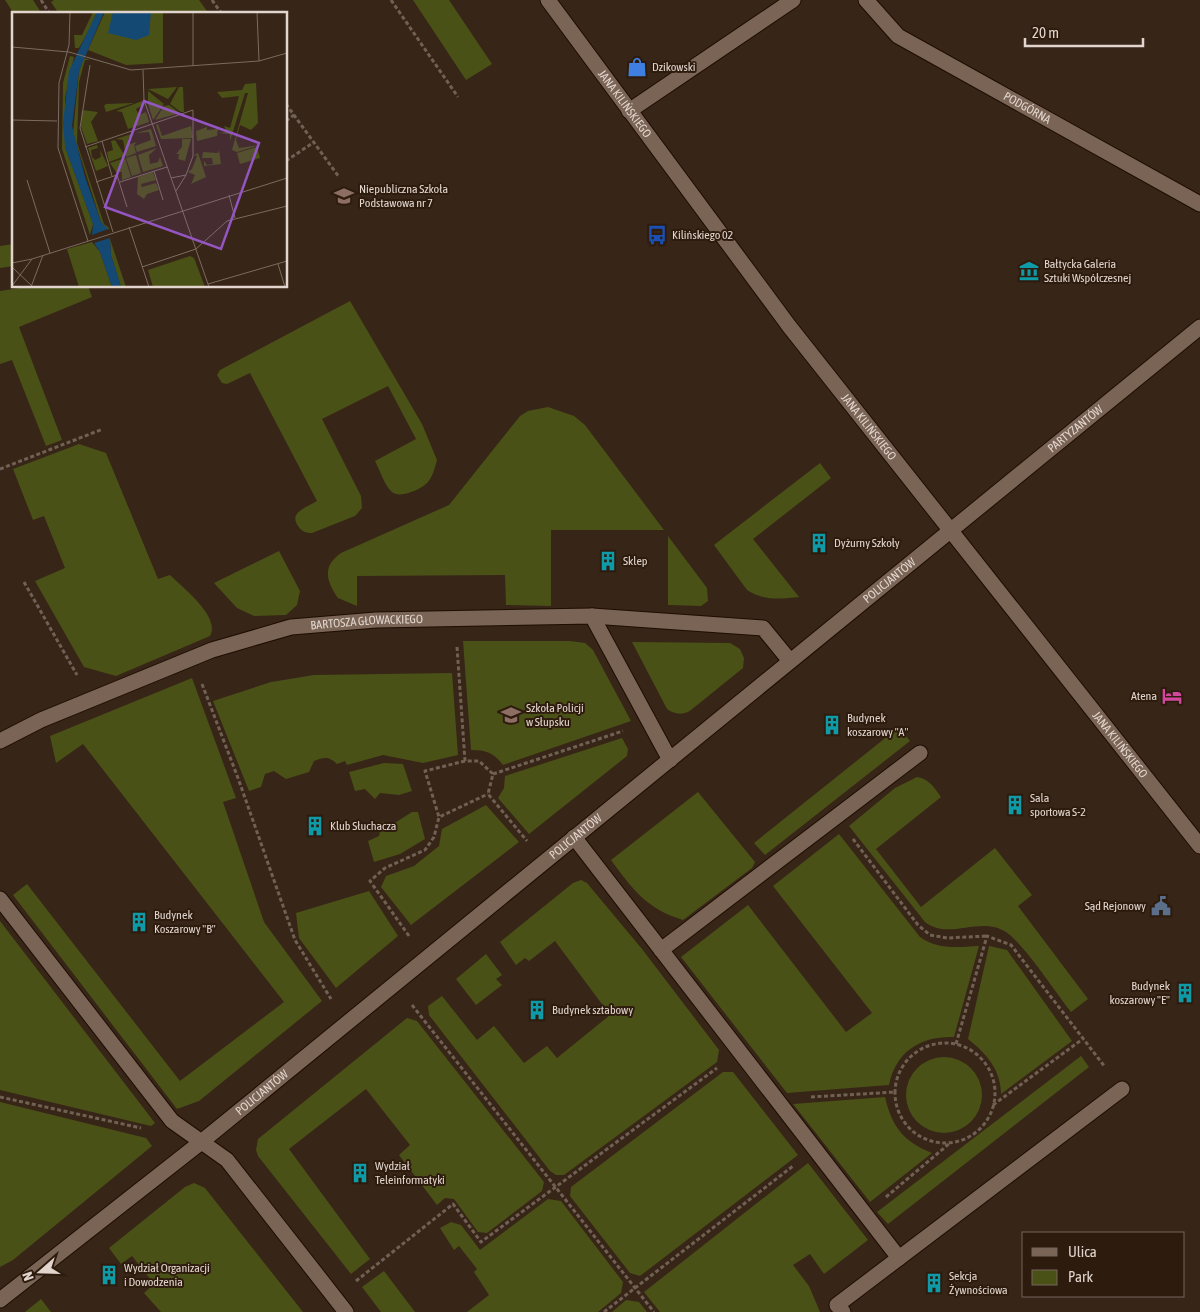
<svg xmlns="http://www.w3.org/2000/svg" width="1200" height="1312" font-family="'Asap Condensed',sans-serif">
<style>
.green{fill:#4a5117}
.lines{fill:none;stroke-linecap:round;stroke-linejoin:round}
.minor-casing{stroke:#1e0d03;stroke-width:17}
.tertiary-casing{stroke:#1e0d03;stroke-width:17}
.path{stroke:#716155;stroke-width:3;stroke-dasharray:4 2.5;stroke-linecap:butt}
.minor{stroke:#7a6456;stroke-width:15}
.tertiary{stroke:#7a6456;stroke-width:15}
.labels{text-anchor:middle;stroke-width:4;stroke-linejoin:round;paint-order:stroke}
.poi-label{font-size:12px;fill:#e1d5cd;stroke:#2d1b0e;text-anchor:start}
.street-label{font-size:12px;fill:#e1d5cd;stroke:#2d1b0e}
.inset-road{fill:none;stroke:#7b6b60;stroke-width:1}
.view{fill:#9456c2;fill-opacity:0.15;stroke:#9456c2;stroke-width:2.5}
.inset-edge{fill:none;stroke:#e1d5cd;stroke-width:2.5}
</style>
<rect width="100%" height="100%" fill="#372517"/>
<!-- green -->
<path class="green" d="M5,0H33L42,14H14Z
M54,0H199L209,14H59L51,2Z
M413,0H449L492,64L466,80Z
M14,244V266L0,268V246Z
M33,286H88L92,297L19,327L62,440L46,446L12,360L0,364V291Z
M350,301L422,424L437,460C435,467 433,476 428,482C422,489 400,499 392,492C384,485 380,470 375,461L416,439L388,386L322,419L361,496L362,508L355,516L312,533C306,533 302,532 298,526C288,512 308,507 317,501L250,373L227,384L222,383L217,375L220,370Z
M548,407L574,416L585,425L664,530H551V606L506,605L505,575L357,576V606L338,598C326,581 322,566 341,553L449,505L520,416L528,411Z
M79,444L106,453L158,579L170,575C183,588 221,617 210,636L116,676L84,667L35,581L65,568L44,516L33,520L13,469Z
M820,463L831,478L753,539L799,597C781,599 763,601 747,590L714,545Z
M668,536L707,588L708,601L701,606L668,605Z
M279,551L300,591L297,605L286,615L254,616L237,608L214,583Z
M463,641H570L585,643L593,650L631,721L503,765C494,753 486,750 471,750Z
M632,642L730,643L740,649L744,658L743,668L691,710C683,716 674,714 667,709Z
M452,673L458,755L423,763L383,755L347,765L345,761L337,764C329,756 324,757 314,761L309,772L286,779L274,771L265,774L261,787L249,791L213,701L271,682L314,675Z
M192,678L236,798L223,802L264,922L322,1001L199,1101L177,1109L13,895L27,884L180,1081L284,1002L83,744L56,763L50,736Z
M899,727L910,741L765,855L754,843Z
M622,738L628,749L627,756L529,834L498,798L504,788L505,776Z
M384,763L403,764L412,791L399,795L380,793L375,799L365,789L355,791L349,772Z
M917,777C929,779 934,787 941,797L876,849L921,907L995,848L1032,895L1018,906L1088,999L1071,1012C1056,993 1023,943 1006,932C980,915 949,941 925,922L849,826L895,788Z
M698,792L755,862L752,868L683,920C647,909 633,890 611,860Z
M486,805L519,842L411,925L381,887L386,876L414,866L439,846L442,829Z
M412,812H418L425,839L400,854L374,862L368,841L379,836L382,822H386V826H390Z
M839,834L920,937C938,950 957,947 979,946L954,1037C921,1036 896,1051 889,1085L787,1093L681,957L748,905L846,1032L872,1013L773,886Z
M581,880L587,883L642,949L719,1050L717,1062L564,1175H556L550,1171L429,1015L428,1006L442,996L477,1040L494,1026L524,1063L547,1046L557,1058L610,1015L555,941L529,961L525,958L516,965L500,942L573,883Z
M369,891L398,936L336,988L299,938L296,913Z
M0,921L155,1123L151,1126L0,1090Z
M989,946L1007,950L1072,1041L1001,1094C1001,1070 986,1053 968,1039Z
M486,954L502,975L496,979L502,985L476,1005L456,979Z
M407,1018L417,1021L544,1182L542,1191L487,1233L478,1232L454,1199L445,1198L437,1205L399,1155L410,1145L366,1089L289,1149L370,1259L351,1274L258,1156L256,1150L258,1139Z
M1081,1056L1089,1067L888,1224L877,1212Z
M906 1095a38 38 0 1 1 76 0a38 38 0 1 1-76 0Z
M723,1072H733L798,1155L640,1276L630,1273L570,1196L571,1187Z
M885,1097C892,1127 903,1141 932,1153L870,1202L793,1104Z
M0,1102L146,1138L152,1146L13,1260L0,1267Z
M808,1163L868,1240L824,1274L810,1254L793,1265L809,1286L820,1312H660L644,1292Z
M194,1183L205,1188L303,1312H161L144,1293L154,1284L132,1256L121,1264L109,1248L185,1187Z
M548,1199L561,1201L623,1282L621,1293L598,1312H467L489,1295L474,1272L477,1269L459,1246L454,1250L440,1228L451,1222L461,1225L480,1250Z
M384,1271L415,1312H381L362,1287Z
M41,1299L51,1312H25Z
M626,1300L639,1302L647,1312H612Z"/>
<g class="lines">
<defs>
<g id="minor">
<path id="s1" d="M866,0L898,36L1200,204"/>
<path d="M629,111L793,0"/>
<path d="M592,616L763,628L790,661"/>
<path id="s2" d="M0,741L41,720L212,650L291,627L376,620L592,616L670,760"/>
<path d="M574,837L899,1258"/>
<path d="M0,899L172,1121L227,1160L346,1312"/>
<path d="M661,950L920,753"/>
<path id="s3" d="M0,1300L200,1143L1200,327"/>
<path d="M843,1312L837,1305L1122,1089"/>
</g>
<g id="tertiary">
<path id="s4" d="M548,0L789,326L1200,846"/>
</g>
</defs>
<!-- minor casing -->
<use href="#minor" class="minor-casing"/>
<!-- tertiary casing -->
<use href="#tertiary" class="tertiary-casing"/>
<!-- path -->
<path class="path" d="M41,0L50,14
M212,0L222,14
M391,0L458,97
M286,104L339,177
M286,121L294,115
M286,161L314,142
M0,469L103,429
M24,582L77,675
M457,647L465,761H479L493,774L488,794L527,841
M202,684L238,778L295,940L331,999
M465,761L425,771L439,817L488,794
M493,774L623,731
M853,839L918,925L930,935L947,938L987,936
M409,936L370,881L385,868L425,850L434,837L439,817
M412,1005L654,1312
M895 1093a50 50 0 1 1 100 0a50 50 0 1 1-100 0Z
M956,1044L987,936L1011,945L1105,1067
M0,1097L141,1128
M811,1097L895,1092
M993,1105L1084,1038
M886,1197L950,1143
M356,1281L453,1204L481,1242L717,1068
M604,1312L793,1166"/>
<!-- minor -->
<use href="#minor" class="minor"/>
<!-- tertiary -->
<use href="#tertiary" class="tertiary"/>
</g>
<!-- icons -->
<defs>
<symbol id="shop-bare" viewBox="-9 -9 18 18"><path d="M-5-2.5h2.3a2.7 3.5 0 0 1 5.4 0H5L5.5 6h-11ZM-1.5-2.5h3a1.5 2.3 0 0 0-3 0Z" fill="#3f7fe0" stroke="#2d1b0e" stroke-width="2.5" paint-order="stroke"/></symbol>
<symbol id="school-bare" viewBox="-9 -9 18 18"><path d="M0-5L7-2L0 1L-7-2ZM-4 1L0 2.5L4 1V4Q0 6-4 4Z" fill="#8d6e63" stroke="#2d1b0e" stroke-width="2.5" paint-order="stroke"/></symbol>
<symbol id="bus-bare" viewBox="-9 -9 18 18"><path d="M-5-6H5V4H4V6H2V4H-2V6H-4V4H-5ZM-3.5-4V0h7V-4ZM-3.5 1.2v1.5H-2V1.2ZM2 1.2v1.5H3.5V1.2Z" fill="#1a4fb4" stroke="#2d1b0e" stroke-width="2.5" paint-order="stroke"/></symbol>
<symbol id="museum-bare" viewBox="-9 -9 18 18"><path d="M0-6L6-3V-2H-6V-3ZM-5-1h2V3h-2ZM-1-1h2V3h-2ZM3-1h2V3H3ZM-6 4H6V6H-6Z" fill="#0f9aa8" stroke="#2d1b0e" stroke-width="2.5" paint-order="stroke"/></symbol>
<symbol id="building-bare" viewBox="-9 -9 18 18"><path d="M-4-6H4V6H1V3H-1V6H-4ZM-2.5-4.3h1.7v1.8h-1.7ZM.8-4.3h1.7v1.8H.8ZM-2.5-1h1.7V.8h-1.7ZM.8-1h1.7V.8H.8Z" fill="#0f9aa8" stroke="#2d1b0e" stroke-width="2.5" paint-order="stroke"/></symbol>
<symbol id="hotel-bare" viewBox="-9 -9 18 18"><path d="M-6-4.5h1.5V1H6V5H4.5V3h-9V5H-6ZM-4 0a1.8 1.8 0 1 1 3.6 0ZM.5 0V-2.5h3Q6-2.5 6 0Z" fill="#d1479c" stroke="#2d1b0e" stroke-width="2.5" paint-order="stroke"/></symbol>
<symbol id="university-bare" viewBox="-9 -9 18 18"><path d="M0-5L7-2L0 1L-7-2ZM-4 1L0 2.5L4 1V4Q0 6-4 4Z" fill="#8d6e63" stroke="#2d1b0e" stroke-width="2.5" paint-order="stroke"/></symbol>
<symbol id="civic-bare" viewBox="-9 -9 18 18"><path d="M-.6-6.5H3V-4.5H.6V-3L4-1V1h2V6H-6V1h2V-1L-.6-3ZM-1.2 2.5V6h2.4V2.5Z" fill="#5c6f8a" stroke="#2d1b0e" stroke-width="2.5" paint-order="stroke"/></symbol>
</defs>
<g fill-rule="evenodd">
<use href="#shop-bare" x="623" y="53" width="28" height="28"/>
<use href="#school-bare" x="330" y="182" width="28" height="28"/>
<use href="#bus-bare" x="643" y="221" width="28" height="28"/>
<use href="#museum-bare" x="1015" y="257" width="28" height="28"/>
<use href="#building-bare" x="805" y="529" width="28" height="28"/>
<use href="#building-bare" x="594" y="547" width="28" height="28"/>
<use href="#hotel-bare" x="1158" y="682" width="28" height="28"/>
<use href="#university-bare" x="497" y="701" width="28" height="28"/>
<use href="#building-bare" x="818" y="711" width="28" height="28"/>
<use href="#building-bare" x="1001" y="791" width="28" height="28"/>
<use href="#building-bare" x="301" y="812" width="28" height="28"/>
<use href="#civic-bare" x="1147" y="892" width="28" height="28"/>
<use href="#building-bare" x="125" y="908" width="28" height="28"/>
<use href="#building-bare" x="1171" y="979" width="28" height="28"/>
<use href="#building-bare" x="523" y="996" width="28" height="28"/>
<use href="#building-bare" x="346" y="1159" width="28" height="28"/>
<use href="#building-bare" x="95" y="1261" width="28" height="28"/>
<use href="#building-bare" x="920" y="1269" width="28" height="28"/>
</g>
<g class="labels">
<!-- poi labels -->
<g class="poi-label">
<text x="652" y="71">Dzikowski</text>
<text x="359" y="193">Niepubliczna Szkoła<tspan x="359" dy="14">Podstawowa nr 7</tspan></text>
<text x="672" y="239">Kilińskiego 02</text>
<text x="1044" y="268">Bałtycka Galeria<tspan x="1044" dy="14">Sztuki Współczesnej</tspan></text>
<text x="834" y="547">Dyżurny Szkoły</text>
<text x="623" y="565">Sklep</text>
<text x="1157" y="700" text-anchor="end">Atena</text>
<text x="526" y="712">Szkoła Policji<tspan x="526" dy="14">w Słupsku</tspan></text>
<text x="847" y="722">Budynek<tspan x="847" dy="14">koszarowy "A"</tspan></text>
<text x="1030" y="802">Sala<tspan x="1030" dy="14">sportowa S-2</tspan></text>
<text x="330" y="830">Klub Słuchacza</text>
<text x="1146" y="910" text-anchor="end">Sąd Rejonowy</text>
<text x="154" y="919">Budynek<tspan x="154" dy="14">Koszarowy "B"</tspan></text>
<text x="1170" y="990" text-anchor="end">Budynek<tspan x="1170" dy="14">koszarowy "E"</tspan></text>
<text x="552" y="1014">Budynek sztabowy</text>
<text x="375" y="1170">Wydział<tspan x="375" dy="14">Teleinformatyki</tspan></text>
<text x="124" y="1272">Wydział Organizacji<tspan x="124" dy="14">i Dowodzenia</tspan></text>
<text x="949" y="1280">Sekcja<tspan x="949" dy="14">Żywnościowa</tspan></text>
</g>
<!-- street labels -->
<g class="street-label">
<text dy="4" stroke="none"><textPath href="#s4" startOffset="129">JANA KILIŃSKIEGO</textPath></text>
<text dy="4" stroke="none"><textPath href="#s1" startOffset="196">PODGÓRNA</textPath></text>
<text dy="4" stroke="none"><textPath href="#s4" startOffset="534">JANA KILIŃSKIEGO</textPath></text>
<text dy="4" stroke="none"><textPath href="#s3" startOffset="1384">PARTYZANTÓW</textPath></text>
<text dy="4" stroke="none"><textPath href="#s3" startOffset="1144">POLICJANTÓW</textPath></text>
<text dy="4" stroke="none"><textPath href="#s2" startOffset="389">BARTOSZA GŁOWACKIEGO</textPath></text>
<text dy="4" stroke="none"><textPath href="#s4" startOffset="939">JANA KILIŃSKIEGO</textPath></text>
<text dy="4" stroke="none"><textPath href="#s3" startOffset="739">POLICJANTÓW</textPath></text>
<text dy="4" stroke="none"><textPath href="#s3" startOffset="334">POLICJANTÓW</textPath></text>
</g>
</g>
<!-- overview -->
<g transform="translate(12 12)">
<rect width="275" height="275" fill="#372517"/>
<path d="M81,0H85L77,18L67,36H63L62,23H70ZM93,0H151V51L114,53L76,38ZM58,44L62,45L53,86V135L81,212L78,223L50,137L51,71ZM72,46L78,48H73L67,70L65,131L92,212L96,215L97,217L96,218L89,210L61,121L67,59ZM244,71L246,111L239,118L228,113L224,128L227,136L248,133L225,140L220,138L236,81H233L218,129V122L206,121L215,120L212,114L218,116L227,84L210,86L205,80L230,78L233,72ZM165,75L156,87L136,77ZM167,75H171L172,100H169L158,92ZM136,79L152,92L141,108L136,92ZM130,89L131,93L124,97L127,103L134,100L137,110L116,117L110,100L104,99ZM122,91L94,100L92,94L94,92ZM157,93L168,101L143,108L152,94ZM70,98L86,100L79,110L86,129L75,132L69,115ZM146,112L150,124L179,114L181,126L149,127L144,113ZM195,115V118L206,117L205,124L185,129L184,119ZM139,117L144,134L125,140L123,134L139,128L137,120L124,121ZM122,121L116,127L118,132L125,130L122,133L124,141L114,145L111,128L104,127ZM170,127H179L173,149L166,147L167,142H164L170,135ZM103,128L113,144L97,150L95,140L101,138L99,129ZM85,133L86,136L79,138L80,145L83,148L89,145L88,138L96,154L84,159L76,136ZM245,135L248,146L228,152L225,141ZM145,136L137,143L138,152L146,150L148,145L151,154L131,160L126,143ZM207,138L209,152L192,154V149L195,153L201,152L200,146H190L191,140L206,141ZM186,141L194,165L179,172L183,163L176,160L180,157L185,144L182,143ZM124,143L129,161L120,164L114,146ZM113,146L119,165L110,168V160H104L98,151ZM141,160L144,168L129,172L130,175L144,171L147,178L135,182L132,187L125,182L126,165ZM98,227L114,275H109L99,243ZM80,230L88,240L100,275H67L55,237ZM178,244L182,246L193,275H141L136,258Z" fill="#4a5117"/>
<path d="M85,0H92L67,59L60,114L73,165L89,210L96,217L80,223L81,212L53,135L51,111L57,59ZM101,0H139L137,23L124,28L96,21ZM98,226L99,243L109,275H100L88,240L82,231Z" fill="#144973"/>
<path class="inset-road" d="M58,0L57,33L47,71L46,136L76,229M245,0L247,49M0,35L57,40L119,58L247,49L275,41M78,53L68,116L101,220M181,54V0M131,58L132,88L197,275M0,108L45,109M90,129L100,164M73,135L181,98V144L174,163L159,166M142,159L151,188M15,168L38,241M84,170L105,163L115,195M108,170L155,155M164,179L174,163M217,183L223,206M117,215L137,275M0,251L20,247M266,252L273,275M0,255L21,275M130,255L184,237L215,209L275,194M196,272L275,249M0,274L20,247L275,166M19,275L31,243"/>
<path class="view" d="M132,89L247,131L209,237L93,195Z"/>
<rect width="275" height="275" class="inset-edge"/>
</g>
<!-- legend -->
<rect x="1022" y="1232" width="162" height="65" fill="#2d1b0e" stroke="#75655a"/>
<rect x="1032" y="1248" width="25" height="8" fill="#7a6456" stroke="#75655a"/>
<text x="1068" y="1257" font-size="15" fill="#e1d5cd">Ulica</text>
<rect x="1032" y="1270" width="25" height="15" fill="#4a5117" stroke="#75655a"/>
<text x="1068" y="1282" font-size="15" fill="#e1d5cd">Park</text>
<!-- north arrow -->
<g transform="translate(40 1272) rotate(250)" stroke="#2d1b0e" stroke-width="4" paint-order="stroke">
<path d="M0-4L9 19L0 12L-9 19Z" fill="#e1d5cd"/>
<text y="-8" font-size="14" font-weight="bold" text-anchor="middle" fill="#e1d5cd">N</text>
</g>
<!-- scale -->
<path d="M1025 38v8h118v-8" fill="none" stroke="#e1d5cd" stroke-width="2.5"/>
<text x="1032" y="38" font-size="15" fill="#e1d5cd" stroke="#2d1b0e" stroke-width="4" paint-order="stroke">20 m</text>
</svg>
